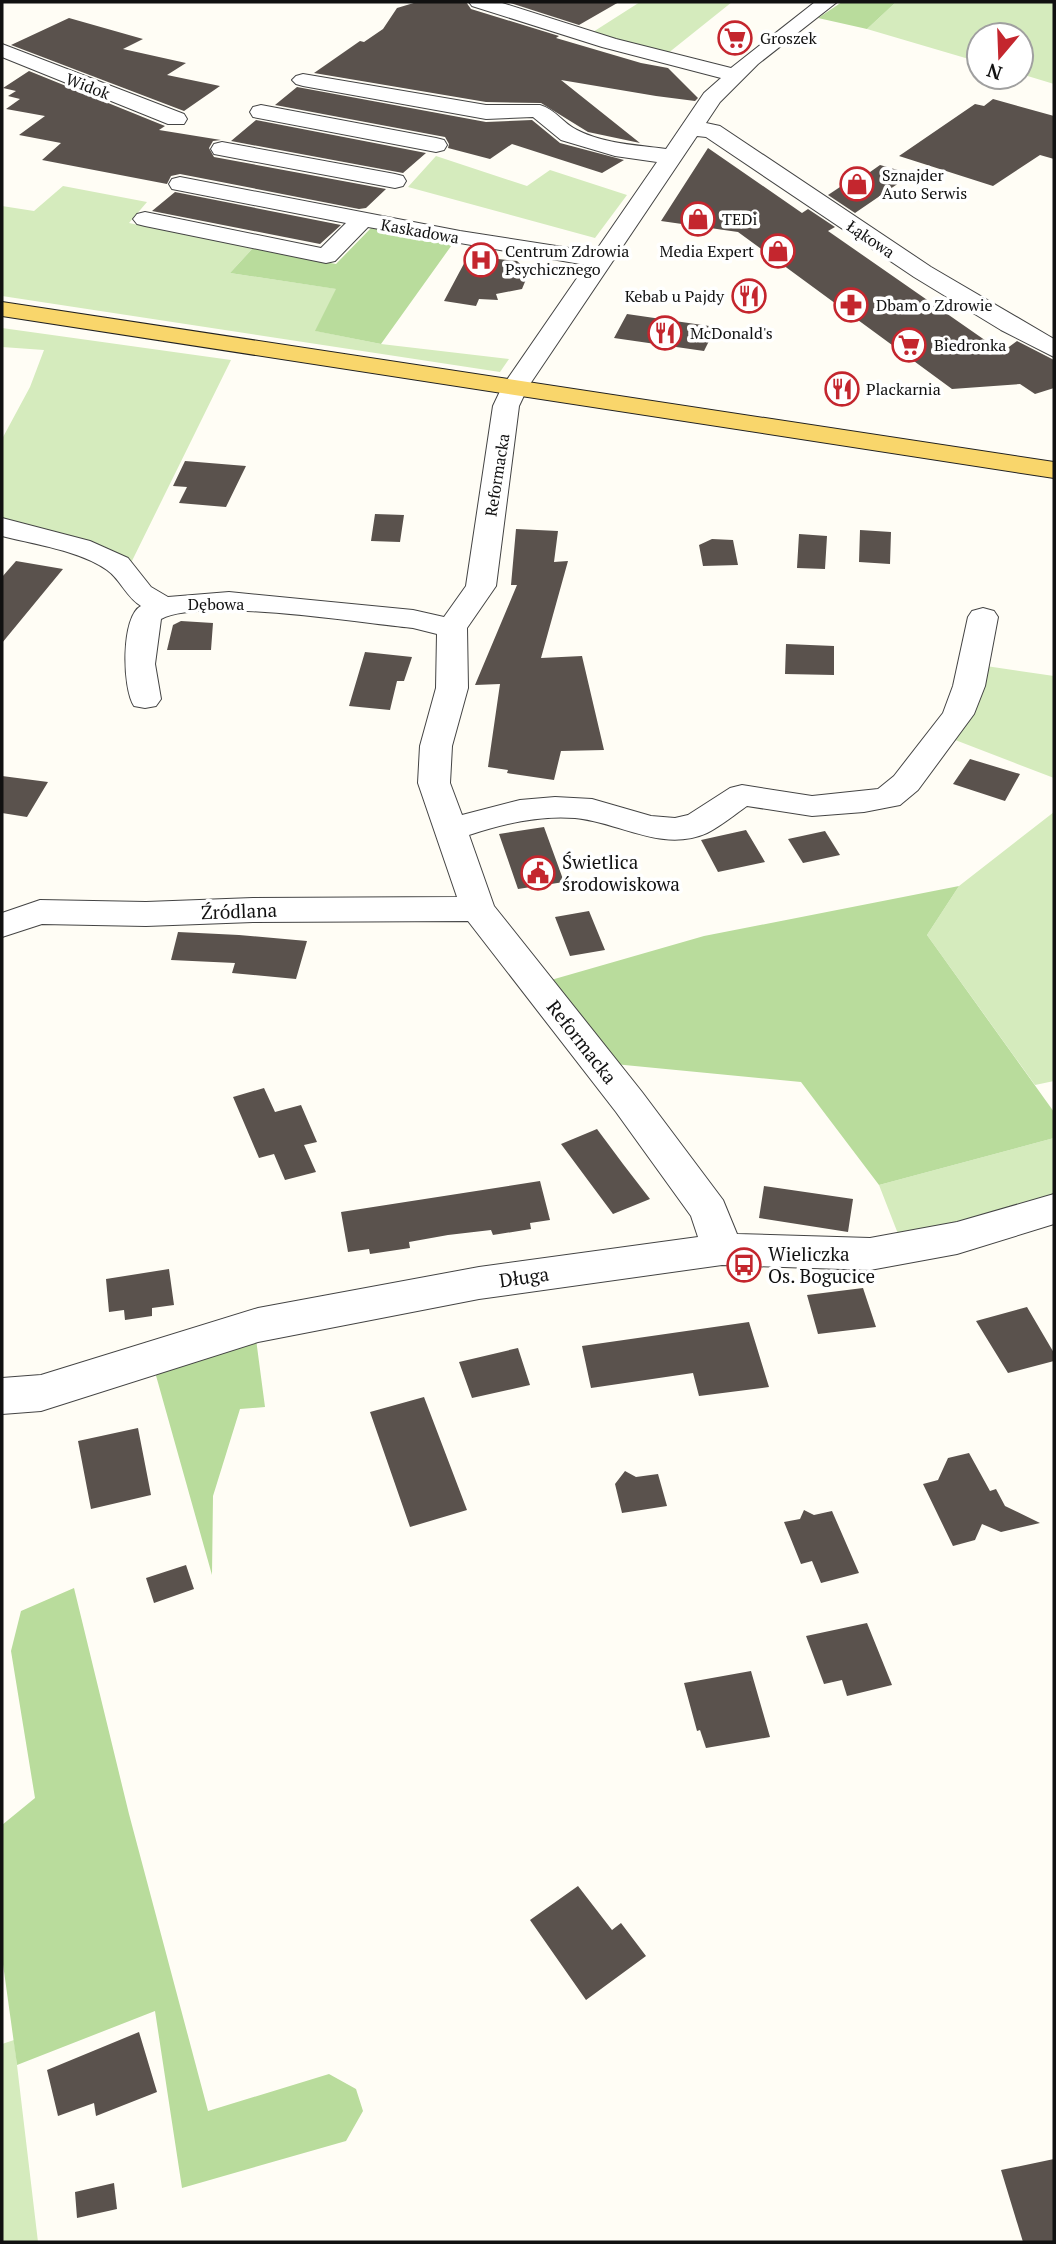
<svg xmlns="http://www.w3.org/2000/svg" width="1056" height="2244" font-family="'PT Serif',serif">
<style>
.green{fill:#d5ebbd}
.forest{fill:#b9dc9c}
.building{fill:#5a524d}
.lines{fill:none;stroke-linecap:round;stroke-linejoin:round}
.minor-casing{stroke:#444;stroke-width:2}
.major-casing{stroke:#222;stroke-width:2}
.minor{fill:#fff;fill-rule:evenodd}
.major{fill:#f9d66b;fill-rule:evenodd}
.labels{text-anchor:middle;stroke-width:7;stroke-linejoin:round;paint-order:stroke}
.far-poi-label{font-size:16px;fill:#111;stroke:#fff;text-anchor:start}
.far-street-label{font-size:16px;fill:#111;stroke:#fff}
.poi-label{font-size:19px;fill:#111;stroke:#fff;text-anchor:start}
.street-label{font-size:19px;fill:#111;stroke:#fff}
</style>
<rect width="100%" height="100%" fill="#fffdf5"/>
<!-- green -->
<path class="green" d="M640,2H732L667,54L593,32Z
M896,2H1054V84L1021,74V35H979V62L867,29Z
M436,156L527,186L550,170L627,195L595,238L408,187Z
M63,186L147,202L129,223L253,248L230,273L337,289L316,331L381,344L509,359L500,372L2,296V206L34,211Z
M2,328L231,360L129,567L90,544L2,522V439L30,387L44,350L2,347Z
M986,666L1054,676V778L950,738Z
M1054,812V1081L1035,1085L927,935L959,886Z
M1054,1138V1198L954,1228L900,1239L879,1185Z
M14,2040L38,2242H2V2044Z"/>
<!-- forest -->
<path class="forest" d="M842,2H896L867,29L818,18Z
M371,228L454,242L381,344L315,331L336,289L230,273L253,248L336,264Z
M959,886L927,935L1054,1112V1138L879,1185L801,1082L614,1064L551,980L704,936Z
M256,1339L265,1407L240,1409L213,1496L212,1575L155,1372Z
M74,1588L129,1814L208,2111L329,2074L356,2089L363,2111L346,2141L182,2188L155,2011L17,2065L2,1957V1825L35,1798L11,1651L21,1611Z"/>
<!-- building -->
<path class="building" d="M417,2H466L471,9L559,36L556,38L641,63L668,68L698,98L695,101L656,96L561,80L640,143L588,132L541,103L486,102L314,73L360,41L364,42L383,29L397,8Z
M507,2H619L579,25Z
M69,18L143,39L123,49L186,63L167,75L220,86L184,111L11,45Z
M29,71L165,126L159,130L221,140L213,141L209,148L214,157L386,189L366,208L359,209L180,174L171,176L167,184L42,160L61,143L19,135L45,116L6,109L20,99L8,96L16,91L3,88Z
M297,87L486,122L532,120L560,143L624,160L602,173L512,144L490,159L448,148L449,144L445,137L275,105Z
M993,99L1054,116V159L1040,155L993,186L899,156L975,104L984,106Z
M256,120L426,153L403,173L231,141Z
M708,148L802,213L808,209L835,227L828,231L1002,352L1017,341L1054,360V388L1035,394L1020,384L952,389L738,232L661,221Z
M880,165L912,174L855,213L828,195L858,175L863,177Z
M175,192L341,225L320,244L152,211Z
M468,256L517,261L529,272L522,289L496,294L498,300L479,299L476,306L444,301Z
M627,314L716,327L704,351L614,338Z
M185,461L246,466L226,507L179,503L187,487L173,486Z
M375,514L404,515L400,542L371,541Z
M516,529L558,531L554,562L568,561L541,658L582,656L604,750L561,751L554,780L507,773L508,770L488,767L500,684L475,685L517,585H511Z
M860,530L891,532L890,564L859,562Z
M799,534L827,536L825,569L797,568Z
M712,539L733,540L738,565L703,566L699,545Z
M16,561L63,569L2,643V577Z
M181,621L213,623L211,650H167L173,625Z
M786,644L834,646V675L785,674Z
M365,652L412,657L404,681H397L390,710L349,706Z
M970,759L1020,774L1005,801L953,784Z
M2,776L48,782L27,817L2,813Z
M544,827L564,882L518,889L499,834Z
M746,830L765,862L718,872L701,840Z
M825,831L840,855L803,863L788,839Z
M589,911L605,950L570,956L555,917Z
M178,932L239,935L307,941L296,979L232,973L235,963L171,960Z
M264,1088L275,1112L301,1105L317,1142L304,1145L316,1172L285,1180L274,1154L259,1158L233,1097Z
M597,1129L623,1164L650,1199L613,1214L561,1144Z
M540,1181L550,1220L530,1223L531,1229L493,1235L491,1230L448,1235L409,1242L410,1248L370,1254L369,1249L348,1252L341,1212Z
M764,1186L853,1199L848,1232L759,1218Z
M169,1269L174,1305L152,1308V1316L125,1320L124,1310L109,1312L106,1279Z
M863,1288L876,1327L818,1334L807,1295Z
M1027,1307L1054,1353V1361L1008,1373L976,1321Z
M749,1322L769,1387L699,1396L693,1373L591,1388L582,1346Z
M518,1348L530,1385L472,1398L459,1362Z
M424,1397L467,1510L410,1527L370,1412Z
M138,1428L151,1495L91,1509L78,1441Z
M969,1453L990,1491L996,1489L1005,1506L1040,1523L1001,1532L982,1524L975,1540L953,1546L923,1484L938,1480L948,1458Z
M625,1471L636,1477L658,1474L667,1506L622,1513L615,1484Z
M804,1510L814,1515L832,1511L859,1573L821,1583L812,1561L801,1564L784,1522L800,1519Z
M186,1565L194,1589L154,1603L146,1578Z
M867,1623L892,1685L847,1696L842,1680L824,1684L806,1636Z
M751,1671L770,1737L706,1748L700,1730L697,1731L684,1683Z
M578,1886L612,1930L621,1923L646,1956L586,2000L530,1920Z
M139,2032L157,2092L96,2116L94,2103L58,2116L47,2070Z
M1054,2159V2242H1023L1001,2170Z
M114,2183L117,2209L77,2218L75,2192Z"/>
<g class="lines">
<defs>
<path id="minor" d="M469,2H499L616,39L731,68L815,2H837L758,64L720,102L706,123L720,126L931,267L1054,339V357L1001,330L914,277L706,137L697,136L528,387L519,406L496,586L467,628L468,688L452,746L450,783L462,815L520,800L555,797L592,799L651,816L675,818L688,815L730,788L742,785L812,796L878,789L894,776L943,713L953,686L968,617L972,611L983,608L994,611L998,617L985,686L974,714L918,790L900,805L864,812L812,816L747,806C734,815 721,826 707,833C662,853 619,822 575,818C539,815 503,824 469,835L494,906L642,1092L723,1200L737,1234L870,1238L957,1222L1054,1194V1224L957,1254L870,1270L722,1265L479,1299L258,1342L41,1411L2,1414V1378L41,1375L258,1308L479,1267L698,1237L691,1216L616,1112L468,921L253,922L146,926L42,924L2,937V913L40,900L146,902L253,898L457,897L418,783L420,746L436,688L437,634L413,628C360,623 202,597 161,619L155,664L161,699L156,706L145,708L134,706C122,688 121,616 141,606C126,597 121,580 107,570C81,551 33,544 2,536V518L90,541L128,558L151,587L168,597L229,592L413,610L444,617L466,586L493,406L502,387L586,265L368,227L335,261L326,263L145,226L137,224L133,219L137,214L145,212L321,248L346,223L172,189L169,184L172,179L180,177L460,231L595,252L657,162L615,156L561,140L533,117L486,119L303,86L296,84L292,80L296,76L303,74L486,105H540C555,109 564,124 577,130C604,144 637,145 666,149L704,93L721,78L602,47L472,6Z
M2,44L184,114L187,119L184,124H168L2,57Z
M261,105L436,138L444,140L447,145L444,150L436,152L253,117L250,112L253,107Z
M222,142L395,174L403,176L406,181L403,186L395,188L214,154L211,149L214,144Z"/>
<path id="major" d="M2,302L1054,462V478L2,316Z"/>
</defs>
<!-- minor casing -->
<use href="#minor" class="minor-casing"/>
<!-- major casing -->
<use href="#major" class="major-casing"/>
<!-- minor -->
<use href="#minor" class="minor"/>
<!-- major -->
<use href="#major" class="major"/>
</g>
<!-- icons -->
<defs>
<symbol id="supermarket-ring" viewBox="-11 -11 22 22"><circle r="9.5" fill="#fff" stroke="#c4262e" stroke-width="1.5"/><path d="M-6-5.5h2.5l.6 2H6L4.5 2H-2.5L-4.4-4H-6ZM-1.5 3.2a1.3 1.3 0 1 0 .1 0ZM3 3.2a1.3 1.3 0 1 0 .1 0Z" fill="#c4262e"/></symbol>
<symbol id="shop-ring" viewBox="-11 -11 22 22"><circle r="9.5" fill="#fff" stroke="#c4262e" stroke-width="1.5"/><path d="M-5-2.5h2.3a2.7 3.5 0 0 1 5.4 0H5L5.5 6h-11ZM-1.5-2.5h3a1.5 2.3 0 0 0-3 0Z" fill="#c4262e"/></symbol>
<symbol id="hospital-ring" viewBox="-11 -11 22 22"><circle r="9.5" fill="#fff" stroke="#c4262e" stroke-width="1.5"/><path d="M-5-5h3v3.5h4V-5h3V5h-3V1.5h-4V5h-3Z" fill="#c4262e"/></symbol>
<symbol id="restaurant-ring" viewBox="-11 -11 22 22"><circle r="9.5" fill="#fff" stroke="#c4262e" stroke-width="1.5"/><path d="M-5-6h1v4h1v-4h1v4h1v-4h1v5L-1.5 .5V6h-2V.5L-5-1ZM5-6V6H3V1.5H1.5Q1.5-4 5-6Z" fill="#c4262e"/></symbol>
<symbol id="pharmacy-ring" viewBox="-11 -11 22 22"><circle r="9.5" fill="#fff" stroke="#c4262e" stroke-width="1.5"/><path d="M-2-6h4v4h4v4h-4v4h-4v-4h-4v-4h4Z" fill="#c4262e"/></symbol>
<symbol id="civic-ring" viewBox="-11 -11 22 22"><circle r="9.5" fill="#fff" stroke="#c4262e" stroke-width="1.5"/><path d="M-.6-6.5H3V-4.5H.6V-3L4-1V1h2V6H-6V1h2V-1L-.6-3ZM-1.2 2.5V6h2.4V2.5Z" fill="#c4262e"/></symbol>
<symbol id="bus-ring" viewBox="-11 -11 22 22"><circle r="9.5" fill="#fff" stroke="#c4262e" stroke-width="1.5"/><path d="M-5-6H5V4H4V6H2V4H-2V6H-4V4H-5ZM-3.5-4V0h7V-4ZM-3.5 1.2v1.5H-2V1.2ZM2 1.2v1.5H3.5V1.2Z" fill="#c4262e"/></symbol>
</defs>
<g fill-rule="evenodd">
<use href="#supermarket-ring" x="716" y="19" width="38" height="38"/>
<use href="#shop-ring" x="838" y="165" width="38" height="38"/>
<use href="#shop-ring" x="679" y="200" width="38" height="38"/>
<use href="#shop-ring" x="759" y="232" width="38" height="38"/>
<use href="#hospital-ring" x="462" y="241" width="38" height="38"/>
<use href="#restaurant-ring" x="730" y="277" width="38" height="38"/>
<use href="#pharmacy-ring" x="832" y="286" width="38" height="38"/>
<use href="#restaurant-ring" x="646" y="314" width="38" height="38"/>
<use href="#supermarket-ring" x="890" y="326" width="38" height="38"/>
<use href="#restaurant-ring" x="823" y="370" width="38" height="38"/>
<use href="#civic-ring" x="519" y="854" width="38" height="38"/>
<use href="#bus-ring" x="725" y="1246" width="38" height="38"/>
</g>
<g class="labels">
<!-- far-poi labels -->
<g class="far-poi-label">
<text x="760" y="44">Groszek</text>
<text x="882" y="181">Sznajder<tspan x="882" dy="18">Auto Serwis</tspan></text>
<text x="722" y="225">TEDi</text>
<text x="505" y="257">Centrum Zdrowia<tspan x="505" dy="18">Psychicznego</tspan></text>
<text x="754" y="257" text-anchor="end">Media Expert</text>
<text x="724" y="302" text-anchor="end">Kebab u Pajdy</text>
<text x="876" y="311">Dbam o Zdrowie</text>
<text x="690" y="339">McDonald's</text>
<text x="934" y="351">Biedronka</text>
<text x="866" y="395">Plackarnia</text>
</g>
<!-- far-street labels -->
<g class="far-street-label">
<text transform="translate(88 86) rotate(21)" y="6">Widok</text>
<text transform="translate(420 231) rotate(10)" y="6">Kaskadowa</text>
<text transform="translate(871 239) rotate(34)" y="6">Łąkowa</text>
<text transform="translate(497 475) rotate(-81)" y="6">Reformacka</text>
<text x="216" y="610">Dębowa</text>
</g>
<!-- poi labels -->
<g class="poi-label">
<text x="562" y="869">Świetlica<tspan x="562" dy="22">środowiskowa</tspan></text>
<text x="768" y="1261">Wieliczka<tspan x="768" dy="22">Os. Bogucice</tspan></text>
</g>
<!-- street labels -->
<g class="street-label">
<text transform="translate(239 911) rotate(-2)" y="7">Źródlana</text>
<text transform="translate(582 1042) rotate(52)" y="7">Reformacka</text>
<text transform="translate(524 1277) rotate(-8)" y="7">Długa</text>
</g>
</g>
<!-- border -->
<rect width="1056" height="2244" fill="none" stroke="#111111" stroke-width="7"/>
<!-- north arrow -->
<g transform="translate(1000 56) rotate(199)"><circle r="33" fill="#ffffff" stroke="#a0a0a0" stroke-width="2"/>
<path d="M0-5L12 26L0 18L-12 26Z" fill="#c4262e"/>
<text y="-10" font-size="19" font-weight="bold" text-anchor="middle" fill="#111111">N</text>
</g>
</svg>
